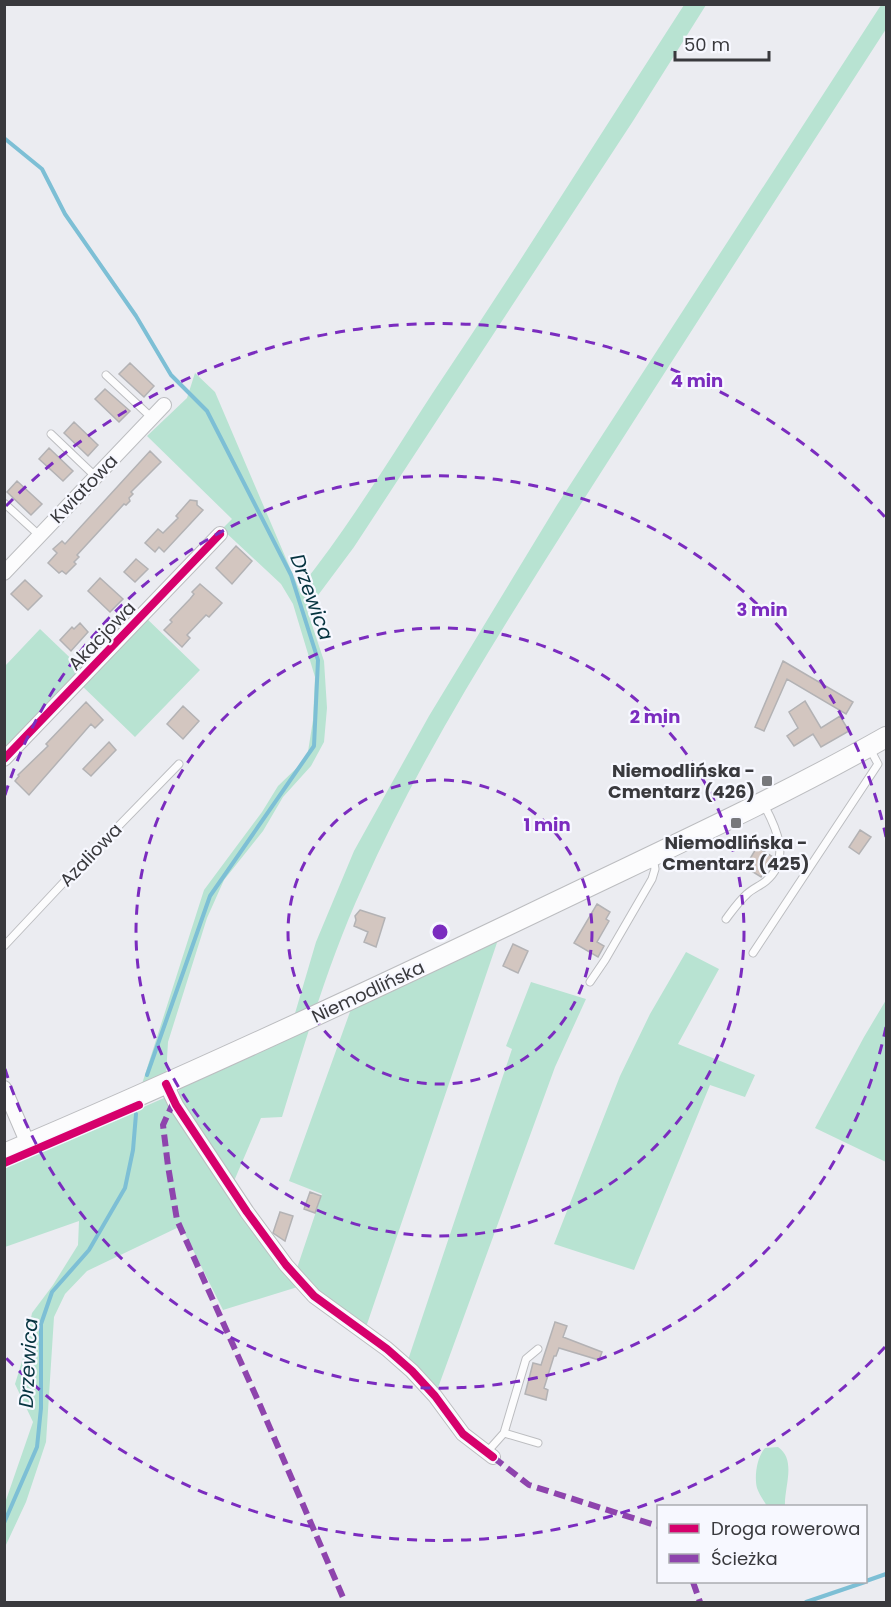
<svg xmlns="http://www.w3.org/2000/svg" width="891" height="1607" font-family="Poppins,sans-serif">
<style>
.green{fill:#b8e3d2}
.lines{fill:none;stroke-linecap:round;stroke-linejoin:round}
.stream{stroke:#7dbfd5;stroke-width:4}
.building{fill:#d3c6c0;stroke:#b3b2b4;stroke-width:1.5}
.lane-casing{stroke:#bcbdc0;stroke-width:9}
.street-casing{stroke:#bcbdc0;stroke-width:16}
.secondary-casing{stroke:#bcbdc0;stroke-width:22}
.lane{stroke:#fcfcfd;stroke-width:7}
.street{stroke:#fcfcfd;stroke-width:14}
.secondary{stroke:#fcfcfd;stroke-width:20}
.quiet{stroke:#8e44ad;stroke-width:6;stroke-dasharray:12 6;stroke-linecap:butt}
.cycleway-casing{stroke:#f7f8ff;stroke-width:11}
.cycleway{stroke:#d6006c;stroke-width:8}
.ring{fill:none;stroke:#7b2cbf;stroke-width:3;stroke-dasharray:10 8}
.poi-dot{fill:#77787c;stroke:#f7f8ff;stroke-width:2}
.labels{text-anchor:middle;stroke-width:4.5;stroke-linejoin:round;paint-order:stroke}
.street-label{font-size:18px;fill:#39393d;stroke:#f7f8ff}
.poi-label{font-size:18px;font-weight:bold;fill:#39393d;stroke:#f7f8ff;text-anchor:end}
.water-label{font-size:20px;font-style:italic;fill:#05333f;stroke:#f7f8ff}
.centre{fill:#7b2cbf;stroke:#f7f8ff;stroke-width:3}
.ring-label{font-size:18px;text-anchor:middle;font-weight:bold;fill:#7b2cbf;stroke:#f7f8ff;stroke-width:4.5;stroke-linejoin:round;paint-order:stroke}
</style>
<rect width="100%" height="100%" fill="#ebecf1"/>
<!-- green -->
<path class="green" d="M684,5H706L633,121L354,547L307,610L324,661L327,708L324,742L311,766L283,797L263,831L224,880L207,918L168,1042L166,1075L141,1087L204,890L262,812L278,786L307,758L313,720L315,677L293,604L281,584L222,529L232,519L147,436L187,398L195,373L215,392L299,589C348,528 389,460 432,394C518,266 600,135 684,5Z
M881,5H886V29C785,185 684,342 584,499C505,624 423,751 363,886C329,960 306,1039 282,1117L261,1118L231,1188L295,1274L322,1194L289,1181L355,998L502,928L364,1333L304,1285L223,1310L181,1226L87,1271L65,1294L54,1317L46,1442L26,1502L5,1547V1503L33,1422L15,1384L23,1358L32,1313L53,1285L78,1245L79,1221L5,1247V1154L28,1144L105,1124L164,1098L175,1105L179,1089L191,1073L291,1027L316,942L354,851L429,716L557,505Z
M142,614L200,670L135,737L78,682L5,759V666L40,629L86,673Z
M686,952L719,969L678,1044L755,1075L745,1097L710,1085L634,1270L554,1244L620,1076L650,1014Z
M531,982L586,999L555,1067L435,1396L406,1366L512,1049L506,1046Z
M886,1000V1162L815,1128L864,1037Z
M778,1447C797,1460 784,1487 785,1506H767C764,1501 759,1494 757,1488C754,1476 757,1457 765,1448Z"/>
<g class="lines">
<!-- stream -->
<path class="stream" d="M4,138L42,169L65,214L136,316L171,375L207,411L291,575L318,660L314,746L210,896L147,1075
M4,1523L37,1447L41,1408V1324L52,1292L89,1250L125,1188L133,1150L136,1114
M866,1581L886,1574
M806,1602L865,1582"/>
</g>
<!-- building -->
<path class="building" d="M130,363L154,386L144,397L119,374Z
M105,389L130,411L119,422L95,399Z
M74,422L98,445L88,456L64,433Z
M49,448L73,471L63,481L39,459Z
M150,451L161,462L131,492L133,494L129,498L130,501L126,505L124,504L77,555L79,557L74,562L76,564L66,574L62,571L59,573L48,563L57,553L53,549L62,541L65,544Z
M17,481L42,504L31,515L7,492Z
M190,500L197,501V505L203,510L164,552L159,547L155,552L145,543L158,529L163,533L178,518L176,516Z
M236,546L252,561L232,584L216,568Z
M136,559L148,569L135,582L124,572Z
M100,578L123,599L110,612L88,591Z
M25,580L42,596L28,610L11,594Z
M200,584L222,603L209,617L206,615L187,635L190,638L182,647L164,630L172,622L170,620L190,599L194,594L192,592Z
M80,623L88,632L71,651L60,640L72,627L74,629Z
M783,661L853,702L846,714L787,679L764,731L755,727Z
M805,701L821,728L840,716L849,731L821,747L813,734L794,746L787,736L798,728L789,712Z
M86,702L103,720L95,728L91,724L29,795L15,781L19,776L18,775L48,746L46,744Z
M183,706L199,721L183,739L167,724Z
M109,742L116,750L91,776L83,769Z
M860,830L871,837L859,854L849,847Z
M757,847L773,857L761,877L745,867Z
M597,904L610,912L606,919L609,921L597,942L604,946L598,957L574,943Z
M360,910L385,918L376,947L364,942L368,932L354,926L356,920L355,916Z
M513,944L528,951L518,973L503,966Z
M310,1192L321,1196L315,1213L304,1209Z
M280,1212L293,1216L285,1241L273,1233Z
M555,1322L567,1326L563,1337L602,1352L599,1360L559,1348L556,1356H554L544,1388L548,1390L546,1400L525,1394L533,1363L541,1365Z"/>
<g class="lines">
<defs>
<path id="lane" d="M106,375L152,418
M51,434L96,477
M4,503L40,536
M726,919C732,911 739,901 747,894C752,889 760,886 766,881C791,860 777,829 764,805
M4,946L64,882L179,764
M753,953L878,764L870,749
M590,982L605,960L652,879L655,869L653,858
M504,1433L526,1359L538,1349
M487,1452L504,1433L538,1443"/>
<path id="street" d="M4,573L164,405
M4,759L220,534
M166,1084L176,1105L247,1212L286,1265L314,1296L387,1349L412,1371L435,1396L463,1434L493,1457
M4,1088L28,1144"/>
<path id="secondary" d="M4,1154C191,1075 375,989 558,901C668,848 780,797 886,737"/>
</defs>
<!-- lane casing -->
<use href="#lane" class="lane-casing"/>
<!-- street casing -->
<use href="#street" class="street-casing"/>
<!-- secondary casing -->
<use href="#secondary" class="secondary-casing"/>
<!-- lane -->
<use href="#lane" class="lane"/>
<!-- street -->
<use href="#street" class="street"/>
<!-- secondary -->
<use href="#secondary" class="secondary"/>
<!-- quiet -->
<path class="quiet" d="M174,1101L163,1125L168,1166L177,1220L260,1405L345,1602
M493,1457L529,1485L658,1526
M693,1582L700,1602"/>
<defs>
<path id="cycleway" d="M4,759L220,534
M166,1084L176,1105L247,1212L286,1265L314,1296L387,1349L412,1371L435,1396L463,1434L493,1457
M4,1163L139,1105"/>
</defs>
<!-- cycleway casing -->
<use href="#cycleway" class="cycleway-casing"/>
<!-- cycleway -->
<use href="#cycleway" class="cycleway"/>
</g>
<!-- distance rings -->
<g class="ring">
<circle cx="440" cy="932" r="152"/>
<circle cx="440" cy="932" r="304"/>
<path d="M886 1027A456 456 0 0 1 5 1069M5 795A456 456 0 0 1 886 837"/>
<path d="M885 1347A608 608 0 0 1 6 1358M6 506A608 608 0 0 1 885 517"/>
</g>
<!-- markers -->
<g class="poi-dot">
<rect x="761" y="775" width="12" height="12" rx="3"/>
<rect x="730" y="817" width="12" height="12" rx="3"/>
</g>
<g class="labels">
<!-- street labels -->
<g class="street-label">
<text transform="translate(84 489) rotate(-46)" y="6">Kwiatowa</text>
<text transform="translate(102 636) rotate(-46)" y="6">Akacjowa</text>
<text transform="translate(91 855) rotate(-46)" y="6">Azaliowa</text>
<text transform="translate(368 992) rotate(-25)" y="6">Niemodlińska</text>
</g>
<!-- poi labels -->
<g class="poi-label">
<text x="755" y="777">Niemodlińska -<tspan x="755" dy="21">Cmentarz (426)</tspan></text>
<text x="736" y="849" text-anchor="middle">Niemodlińska -<tspan x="736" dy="21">Cmentarz (425)</tspan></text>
</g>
<!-- water labels -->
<g class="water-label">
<text transform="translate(312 597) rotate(70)" y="7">Drzewica</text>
<text transform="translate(28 1363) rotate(-87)" y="7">Drzewica</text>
</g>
</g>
<circle cx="440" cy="932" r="9" class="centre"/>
<g class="ring-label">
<text x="697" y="387">4 min</text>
<text x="762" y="616">3 min</text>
<text x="655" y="723">2 min</text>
<text x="547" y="831">1 min</text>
</g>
<!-- border -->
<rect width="891" height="1607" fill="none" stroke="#39393d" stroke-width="12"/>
<!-- legend -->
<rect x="657" y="1505" width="210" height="78" fill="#f7f8ff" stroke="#abacb1" stroke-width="1.5"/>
<rect x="669" y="1524" width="30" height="9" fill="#d6006c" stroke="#abacb1" stroke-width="1.5"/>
<text x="711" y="1535" font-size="18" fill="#39393d">Droga rowerowa</text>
<rect x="669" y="1554" width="30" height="9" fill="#8e44ad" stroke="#abacb1" stroke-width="1.5"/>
<text x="711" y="1565" font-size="18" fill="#39393d">Ścieżka</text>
<!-- scale -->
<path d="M675 51v9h94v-9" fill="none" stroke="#39393d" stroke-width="3"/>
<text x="684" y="51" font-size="18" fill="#39393d" stroke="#f7f8ff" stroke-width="4.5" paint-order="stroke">50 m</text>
</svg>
